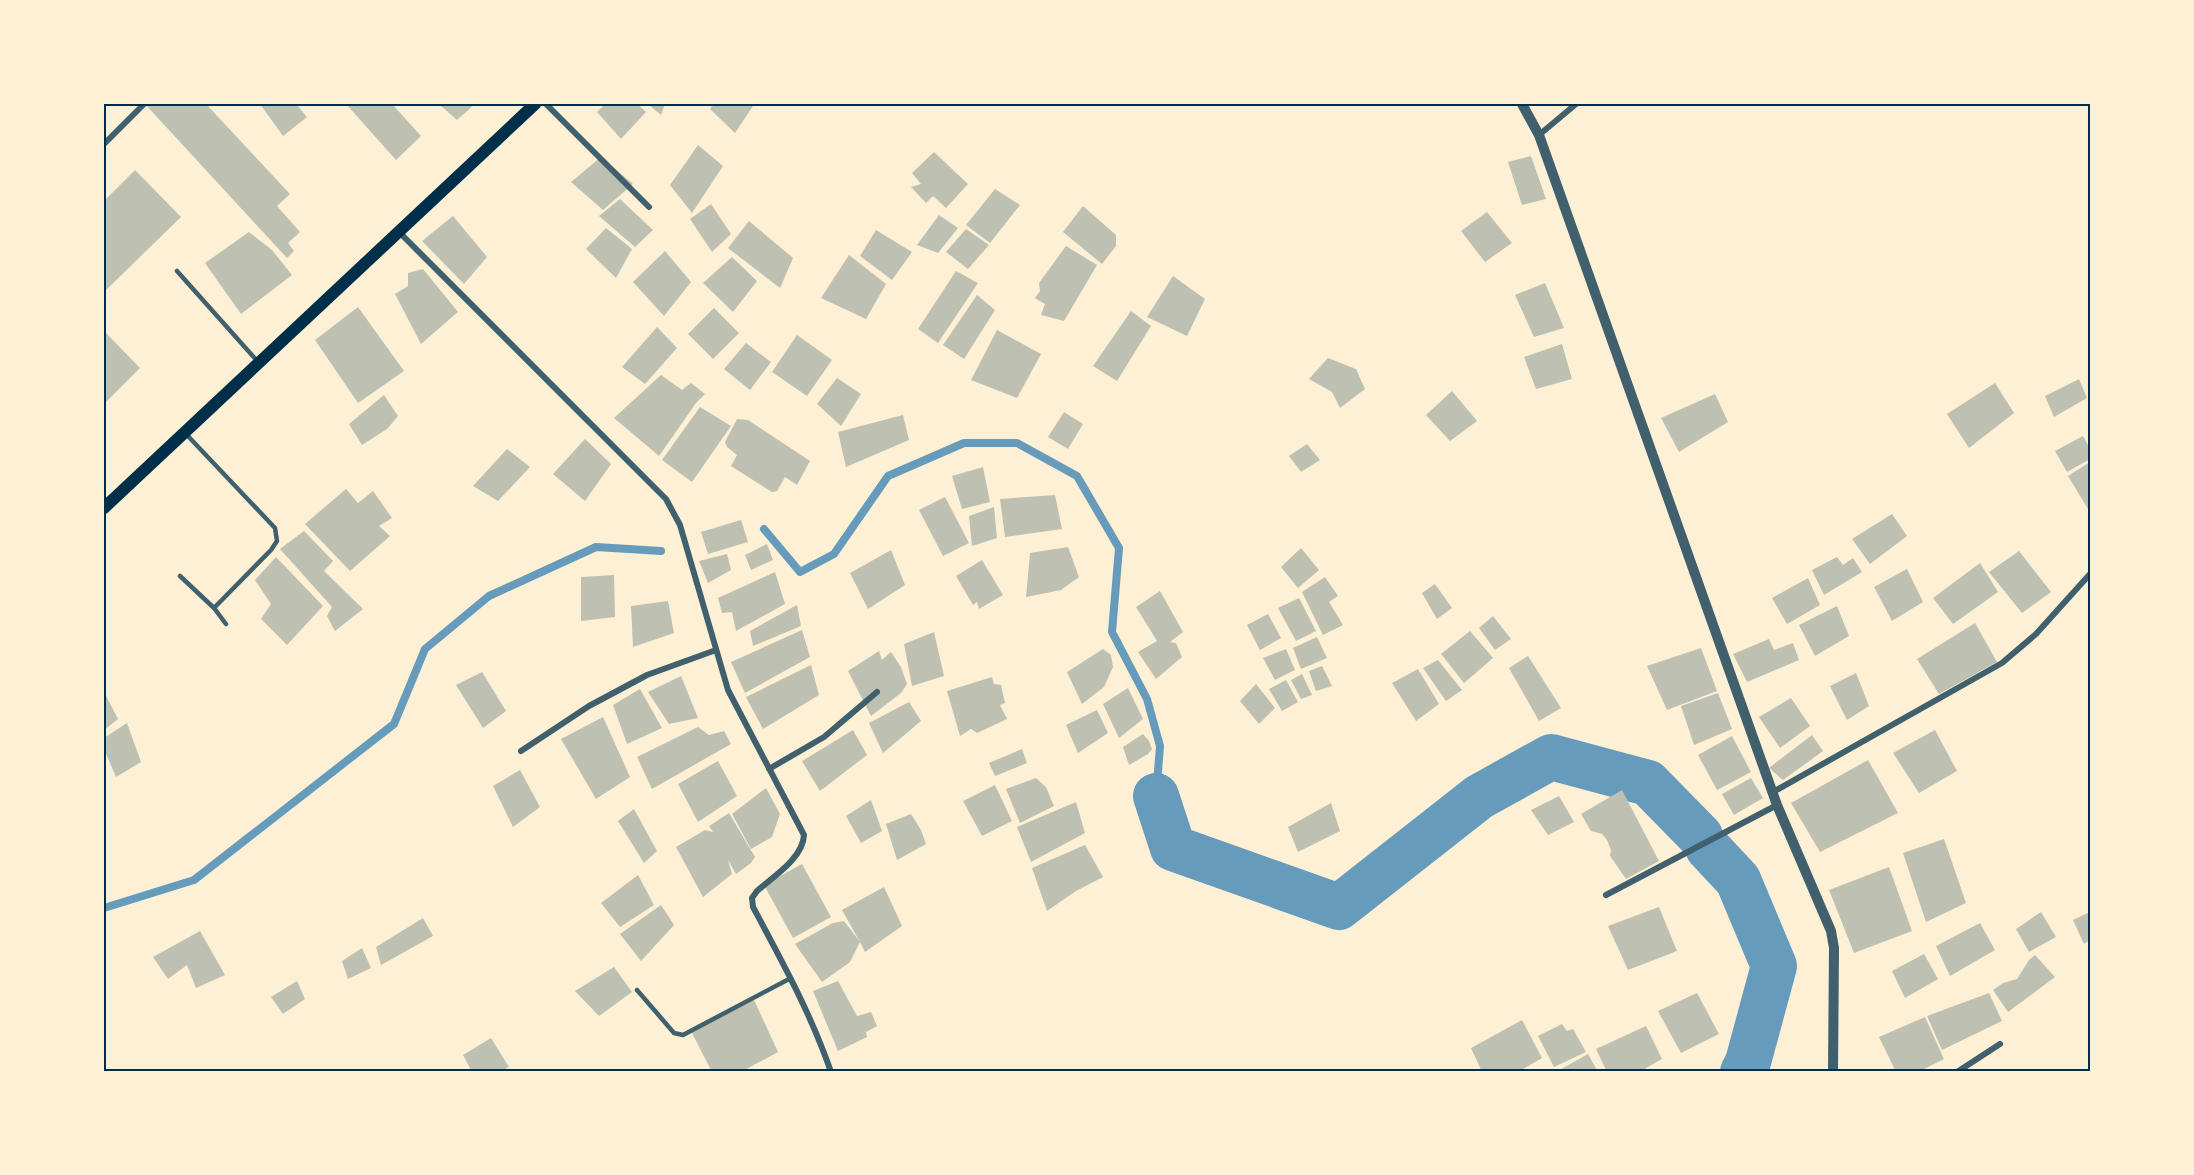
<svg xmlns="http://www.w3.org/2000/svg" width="2194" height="1175" font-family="Helvetica,sans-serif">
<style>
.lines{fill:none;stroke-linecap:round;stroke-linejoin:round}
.stream{stroke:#669bbc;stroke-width:8}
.river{stroke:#669bbc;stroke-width:46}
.building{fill:#bec0b2}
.service{stroke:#3f606c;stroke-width:4.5}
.minor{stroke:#3f606c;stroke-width:6}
.tertiary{stroke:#3f606c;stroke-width:10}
.secondary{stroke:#003049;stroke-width:12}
.neatline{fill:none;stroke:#003049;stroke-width:2}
</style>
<rect width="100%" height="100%" fill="#fdf0d5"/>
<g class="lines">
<!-- stream -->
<path class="stream" d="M764,529L800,572L834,554L888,476L964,443H1017L1077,476L1119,548L1112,632L1147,699L1160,746L1156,796
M104,908L194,880L394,724L425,649L489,596L596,547L661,551"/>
<!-- river -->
<path class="river" d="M1156,796L1173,848L1339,907L1479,797L1551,757L1648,783L1700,836
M1708,848L1738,880L1774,966L1748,1062L1743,1072"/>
</g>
<!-- building -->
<path class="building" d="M145,104H206L290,194L277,206L300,232L288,243L294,251L287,258Z
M260,104H296L307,117L283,136Z
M346,104H392L421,136L396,160Z
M439,104H475L457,120Z
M605,104H637L646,112L621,139L597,112Z
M648,104H665L661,115Z
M713,104H750L753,106L735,133L710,109Z
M698,145L723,166L692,213L670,185Z
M934,152L968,184L946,208L933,196L926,203L911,187L921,184L912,173Z
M1531,156L1546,199L1522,205L1508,162Z
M601,157L633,184L603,210L571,182Z
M135,170L181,217L104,292V201Z
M995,189L1020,205L990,243L966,225Z
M620,199L653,230L635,247L599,216Z
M711,204L731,234L712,252L690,219Z
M1083,206L1116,235V246L1102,264L1063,232Z
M1487,212L1512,243L1485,262L1461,231Z
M939,215L958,228L938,253L917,245Z
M453,216L487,257L464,284L422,241Z
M749,221L793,258L780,288L728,248Z
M606,228L632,249L616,278L586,249Z
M966,229L989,245L968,269L946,252Z
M876,230L912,252L892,280L860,256Z
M249,232L272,250L292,275L241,314L205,263Z
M1066,246L1097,265L1064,321L1041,315L1045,304L1035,298L1040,291L1039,283Z
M665,251L691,282L664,316L633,282Z
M849,255L886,284L866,319L821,298Z
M732,257L757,281L733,312L703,283Z
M423,269L458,312L421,344L395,294L408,286V273Z
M956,271L978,283L938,343L918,329Z
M1173,276L1205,299L1187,336L1147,317Z
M1545,283L1564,328L1534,337L1515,295Z
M977,295L995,310L964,359L943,345Z
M358,307L404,371L358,403L315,340Z
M714,308L739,333L713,359L688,334Z
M1131,311L1151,326L1117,381L1093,366Z
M657,327L677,348L645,384L622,367Z
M997,330L1041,354L1017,398L971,380Z
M104,331L140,368L104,404Z
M797,335L832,360L807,396L772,372Z
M746,343L771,362L750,390L724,369Z
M1562,344L1572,379L1536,389L1524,357Z
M1328,358L1356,369L1365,389L1340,408L1332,392L1309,379Z
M661,375L682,390L691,383L705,394L696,403L659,456L614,418Z
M837,378L861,394L841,426L817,404Z
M2079,379L2087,398L2054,417L2045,396Z
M1995,383L2014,413L1969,448L1947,414Z
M1452,391L1477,421L1450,441L1426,415Z
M1715,394L1728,422L1679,452L1661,418Z
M384,395L398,416L387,429L362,445L349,424Z
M700,407L731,426L692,482L662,460Z
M1064,412L1083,424L1068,449L1048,437Z
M903,415L909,440L846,467L838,432Z
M737,419L748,420L810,461L797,485L785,477L777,491L772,492L731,466L737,455L727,447L725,442Z
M2083,436L2090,449V459L2067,472L2055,451Z
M585,439L611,464L585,501L553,474Z
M1307,444L1320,460L1301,472L1289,456Z
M507,449L530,467L498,501L473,486Z
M2090,462V507L2088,509L2068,476Z
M983,467L990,502L962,509L952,476Z
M346,489L358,503L373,491L392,518L379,526L390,536L350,571L305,524Z
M1055,495L1062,529L1005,537L1000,499Z
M945,497L969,543L943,556L919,510Z
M994,507L997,538L972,546L969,516Z
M1892,514L1907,536L1870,564L1852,539Z
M741,520L748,542L708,554L701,532Z
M304,531L333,561L324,571L363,609L335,631L327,616L332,607L280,549Z
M767,544L773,560L751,570L745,555Z
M1068,547L1079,577L1061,590L1026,597L1030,553Z
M1301,548L1319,570L1298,588L1281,567Z
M891,550L905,585L868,609L850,573Z
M2019,551L2051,592L2022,613L1989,572Z
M727,554L731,570L708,583L699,561Z
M276,557L323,606L287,645L261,619L271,604L255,580Z
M1837,557L1843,565L1853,558L1862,572L1824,595L1812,570Z
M982,560L1003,595L979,609L977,602L973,605L956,576Z
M1980,563L1998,592L1953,624L1933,598Z
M1907,569L1923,602L1892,621L1874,587Z
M775,572L785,604L736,631L732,612L722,613L718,598Z
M614,575L615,617L581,621V577Z
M1325,577L1338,596L1329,602L1343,625L1323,635L1302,592Z
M1808,578L1820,605L1787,624L1772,598Z
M1435,584L1452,608L1437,619L1422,593Z
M1160,591L1183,632L1170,642L1176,643L1182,657L1156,679L1138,652L1157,641L1136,607Z
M1299,598L1316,631L1296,641L1278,608Z
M668,601L674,633L633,647L631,606Z
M797,605L801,626L753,646L750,631Z
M1837,606L1849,636L1815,656L1799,625Z
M1268,614L1281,638L1260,650L1247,625Z
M1493,616L1511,639L1495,650L1479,628Z
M1975,623L1997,662L1939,694L1917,659Z
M802,630L810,657L745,693L731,662Z
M1470,631L1493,658L1464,683L1441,654Z
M934,632L944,676L912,686L904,644Z
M1317,637L1327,658L1301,669L1293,648Z
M1769,639L1774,650L1793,643L1799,660L1747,682L1733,654Z
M1701,648L1717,691L1667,710L1647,666Z
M1103,649L1111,655L1113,667L1104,687L1082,704L1067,672Z
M1286,649L1295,670L1275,680L1263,658Z
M879,651L882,660L891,652L901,667L907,684L901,693L871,716L848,671Z
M1528,656L1561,708L1539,721L1509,668Z
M1438,660L1462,690L1446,701L1423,668Z
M811,665L819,695L763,729L746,697Z
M1322,666L1332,686L1316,691L1309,671Z
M1418,669L1439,704L1416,721L1392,683Z
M482,672L506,711L483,728L456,685Z
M1856,673L1869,706L1847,720L1830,686Z
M1302,674L1312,695L1301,699L1291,680Z
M681,676L698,718L669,724L648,692Z
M992,677L994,684L1001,685L1005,703L1000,705L1007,719L977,733L971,729L960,736L947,691Z
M1286,680L1298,702L1282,711L1269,689Z
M1256,684L1275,708L1259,724L1240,701Z
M1128,688L1143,719L1119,738L1103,704Z
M640,689L662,728L627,744L613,705Z
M104,692L118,719L104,730Z
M1718,693L1732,729L1694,745L1681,706Z
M1791,698L1810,726L1780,748L1759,717Z
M909,702L921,721L883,753L869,723Z
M1097,710L1108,733L1078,753L1066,725Z
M603,717L630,777L596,799L561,739Z
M127,723L141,762L116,777L104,749V738Z
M698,727L709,735L724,731L731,744L652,789L637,757Z
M853,730L867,755L820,791L802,761Z
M1935,730L1957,771L1919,793L1893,753Z
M1143,734L1149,741L1152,749L1148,754L1129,765L1123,747Z
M1812,735L1823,751L1783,780L1769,768Z
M1732,736L1751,772L1717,790L1698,755Z
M1022,749L1027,763L995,776L989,763Z
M1868,760L1898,813L1820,852L1791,803Z
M718,761L737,796L698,822L678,784Z
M520,770L540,807L513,827L493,786Z
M1036,778L1046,787L1054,806L1020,823L1006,789Z
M1751,778L1763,798L1734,815L1722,794Z
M995,785L1012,821L982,836L963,801Z
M766,788L780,814L772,837L751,849L732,814Z
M1622,790L1659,861L1626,879L1610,856L1611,850L1607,840L1602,834L1591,831L1581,814Z
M1559,796L1574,822L1548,835L1531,810Z
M871,800L882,831L861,843L846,816Z
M1076,802L1085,833L1031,862L1017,827Z
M1331,803L1340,831L1298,852L1288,827Z
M634,809L657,851L644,863L618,821Z
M729,813L755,857L751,863L736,874L728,860L732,874L703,897L676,847L705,830L713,832L709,826Z
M911,814L921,830L926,844L897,860L886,824Z
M1944,839L1966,903L1926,922L1903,853Z
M1085,845L1103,877L1076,891L1047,911L1032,868Z
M802,864L831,917L793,938L764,885Z
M1889,867L1912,931L1854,953L1829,890Z
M638,875L654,905L620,927L601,903Z
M884,887L902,926L865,952L860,942L850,962L822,982L795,944L833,923L844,921L860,942L842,910Z
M661,905L674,925L641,961L620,934Z
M1659,907L1677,951L1628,970L1608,926Z
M2041,912L2056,937L2029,952L2016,929Z
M2090,912V940L2084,944L2073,920Z
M423,918L433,936L381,965L376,947Z
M1980,923L1995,950L1950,976L1936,946Z
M200,931L225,975L196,988L187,965L168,979L153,957Z
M362,948L371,968L348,979L342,961Z
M1924,954L1938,979L1905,998L1892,971Z
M2035,955L2055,977L2008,1012L1993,990L2003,983L2017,979L2029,960Z
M614,967L632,992L599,1016L575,991Z
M297,981L305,999L283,1014L271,997Z
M838,981L857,1016L871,1012L877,1026L866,1032L867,1037L838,1051L813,991Z
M1697,993L1719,1034L1681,1053L1658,1011Z
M1989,993L2002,1021L1942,1050L1927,1016Z
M754,1000L778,1052L741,1072H712L691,1031Z
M1925,1017L1944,1059L1918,1072H1896L1879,1037Z
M1522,1020L1542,1058L1518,1072H1482L1471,1048Z
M1562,1024L1567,1031L1573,1029L1586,1052L1554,1067L1538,1036Z
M1646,1026L1662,1059L1639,1072H1607L1596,1049Z
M491,1038L509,1067L499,1072H472L463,1055Z
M1588,1054L1598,1072H1556Z"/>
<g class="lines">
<!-- service -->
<path class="service" d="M177,271L259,363
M180,576L214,608L271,550L277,541L275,528L186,434
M214,608L226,624
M637,990L674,1033L683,1035L791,978"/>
<!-- minor -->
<path class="minor" d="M546,104L649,207
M1539,135L1576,104
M104,144L144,104
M399,232L666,499L680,525L728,690L804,835C803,858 774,876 757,891L752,898L753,907C782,961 811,1014 831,1072
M521,751L589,706L647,675L716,650
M769,769L824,737L877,692
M1773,792L2002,663L2036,634L2090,574
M1606,895L1777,805
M1957,1072L2000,1044"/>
<!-- tertiary -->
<path class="tertiary" d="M1522,104L1539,135L1777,805L1831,931L1834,948L1833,1072"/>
<!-- secondary -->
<path class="secondary" d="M104,508L535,104"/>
</g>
<!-- border -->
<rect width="2194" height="1175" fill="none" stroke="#fdf0d5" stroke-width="210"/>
<rect x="105" y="105" width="1984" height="965" class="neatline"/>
</svg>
